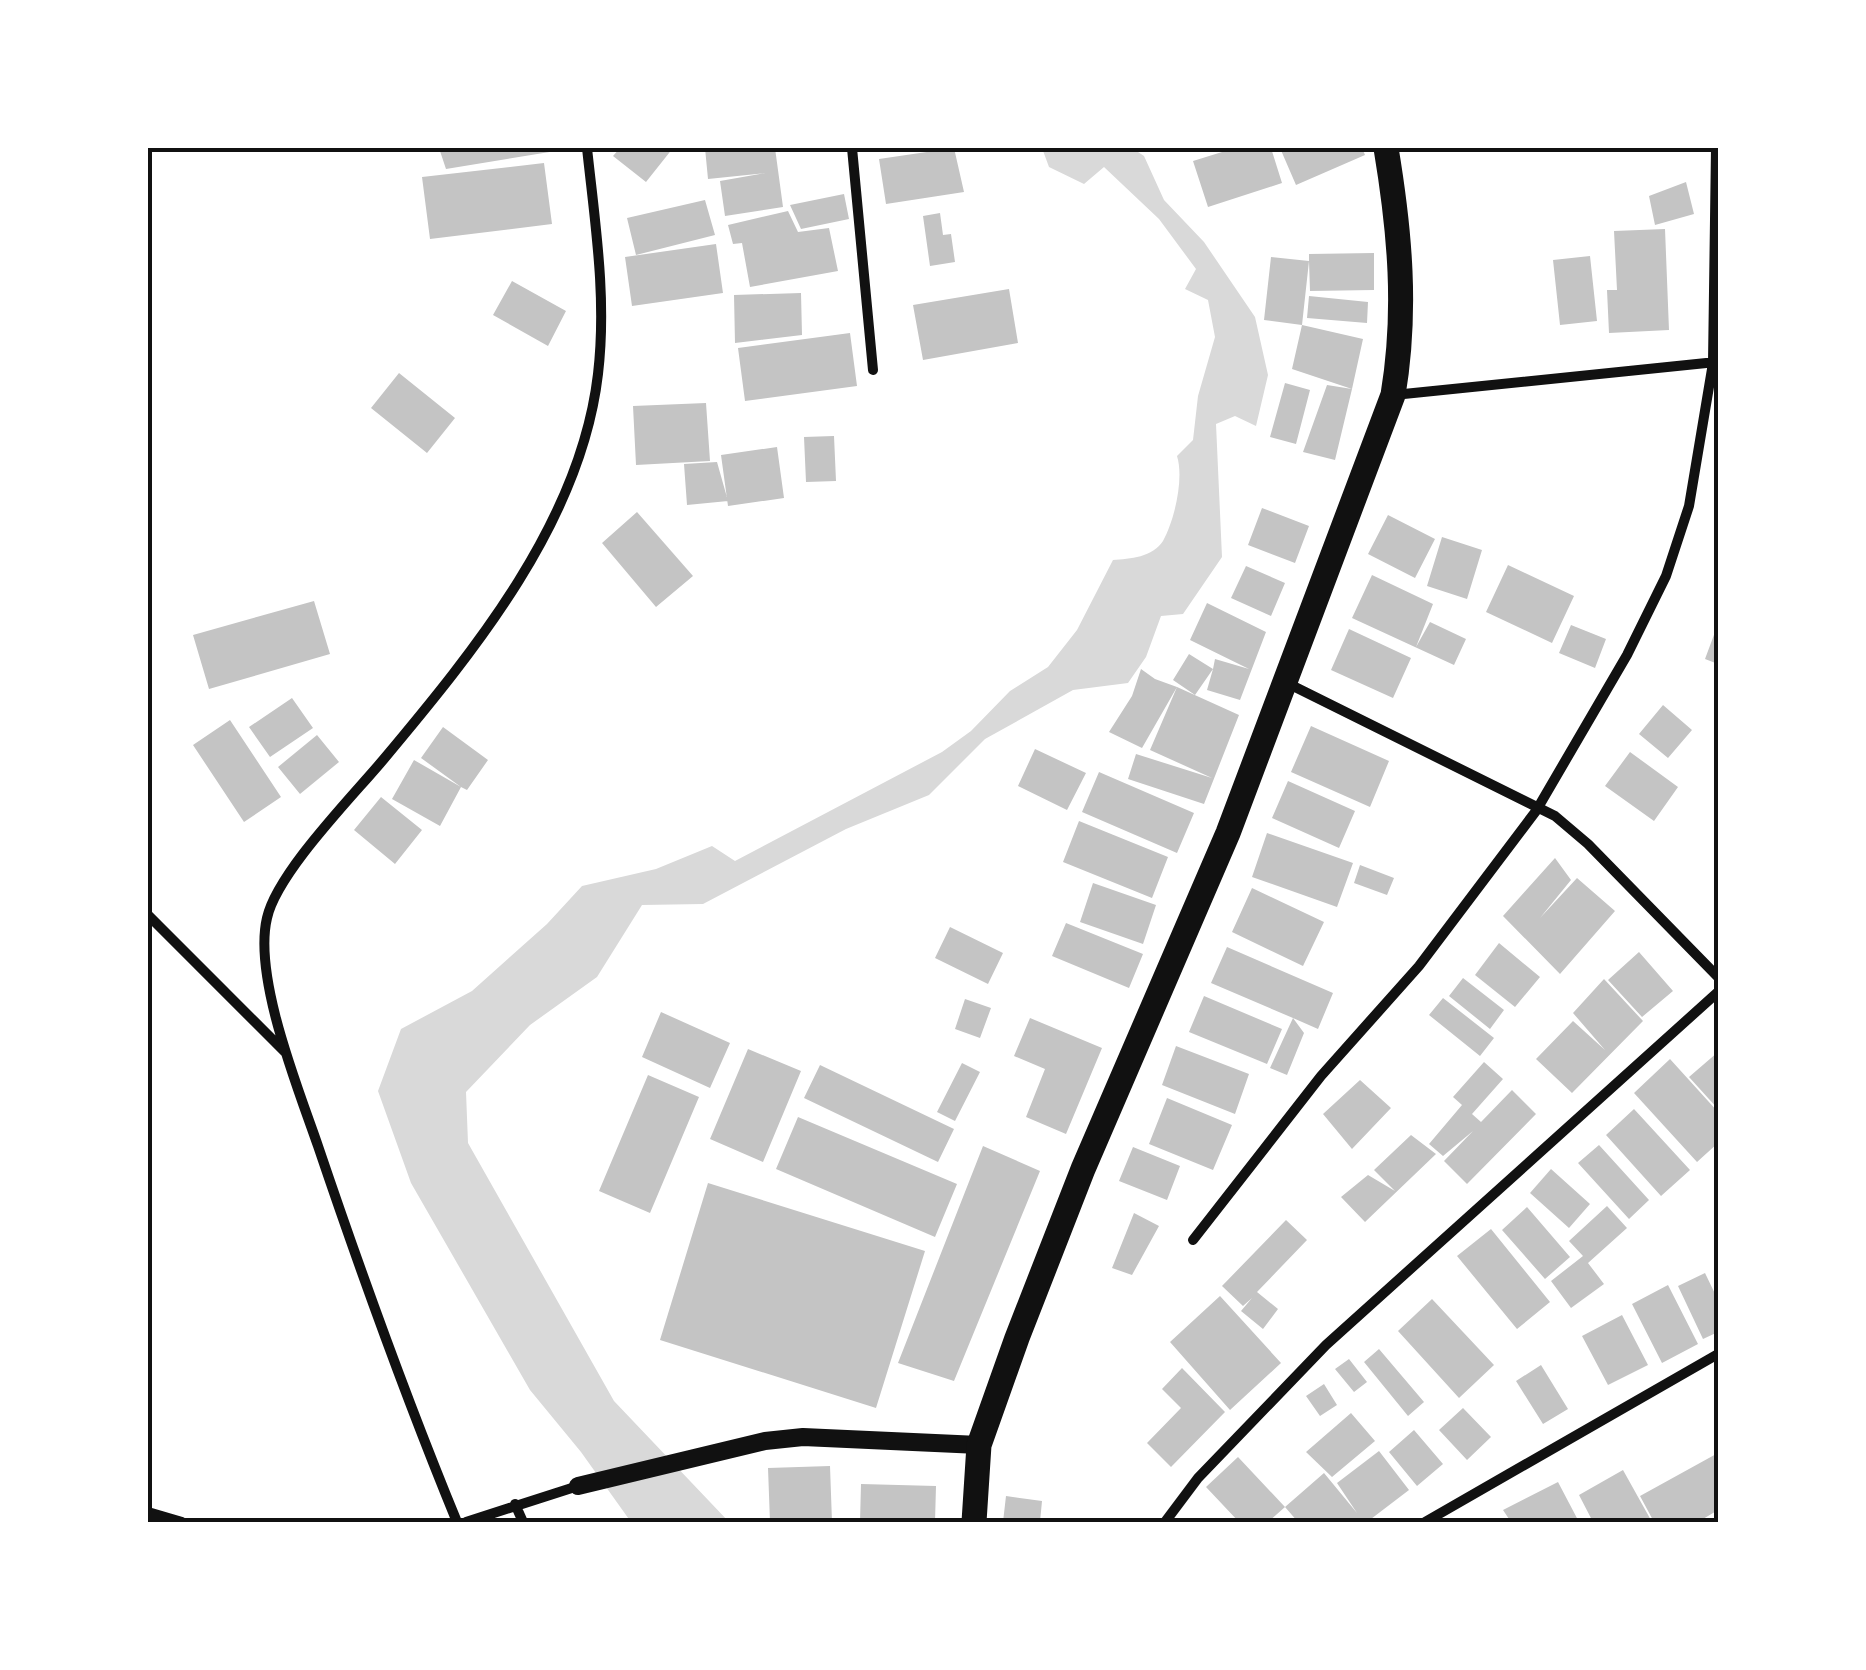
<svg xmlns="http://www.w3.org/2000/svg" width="1866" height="1670" font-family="'Source Sans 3',sans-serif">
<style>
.water{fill:#d9d9d9}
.building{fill:#c4c4c4}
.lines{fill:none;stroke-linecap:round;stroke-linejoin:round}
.minor{stroke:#111;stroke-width:10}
.tertiary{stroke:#111;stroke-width:18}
.primary{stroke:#111;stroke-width:25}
.neatline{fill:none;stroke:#111;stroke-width:4}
</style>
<rect width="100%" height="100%" fill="#fff"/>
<!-- water -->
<path class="water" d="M1042,148H1132L1144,156L1164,200L1204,242L1255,317L1268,375L1256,426L1235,416L1216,424L1222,557L1183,614L1161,616L1146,657L1128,683L1073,690L985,739L929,795L846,829L703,904L642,905L597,977L530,1025L466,1092L468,1143L614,1401L729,1522H631L581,1452L530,1390L411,1183L378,1091L401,1029L472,991L547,924L582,886L656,869L712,846L735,861L942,752L971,731L1010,691L1048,667L1077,630L1113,560C1130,559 1153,557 1163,541C1175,519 1184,478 1177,456L1193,440L1198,396L1215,337L1208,300L1185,289L1196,269L1159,219L1104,167L1084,184L1049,167Z"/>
<!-- building -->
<path class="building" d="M439,148H562V150L446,169Z
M620,148H673L646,182L613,156Z
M705,148H775L783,207L725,216L720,181L766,173L708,179Z
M954,148L964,192L886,204L879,159Z
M1235,148H1271L1282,183L1208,207L1193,161Z
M1280,148H1362L1365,155L1296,185Z
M544,163L552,224L430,239L422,177Z
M1686,182L1694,214L1655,225L1649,196Z
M844,194L849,219L801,229L790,205Z
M705,200L715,235L636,255L627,218Z
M788,211L798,232L829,228L838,271L750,287L742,243L733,244L728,225Z
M940,213L943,235L951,234L955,262L930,266L923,216Z
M1665,229L1669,330L1609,333L1607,290H1617L1614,231Z
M716,244L723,293L632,306L625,257Z
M1374,253V290L1310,291L1309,261L1302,325L1363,339L1352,389L1292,369L1302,325L1264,320L1271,257L1309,261V254Z
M1590,256L1597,321L1560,325L1553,260Z
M512,281L566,311L548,346L493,315Z
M1009,289L1018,343L923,360L913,305Z
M801,293L802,335L735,343L734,295Z
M1309,296L1368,302L1367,323L1307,318Z
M850,333L857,386L745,401L738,348Z
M399,373L455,418L427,453L371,408Z
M1285,383L1310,390L1296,444L1270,437Z
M1327,385L1352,389L1335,460L1303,452Z
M706,403L710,461L636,465L633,406Z
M834,436L836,481L806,482L804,437Z
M777,447L784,498L728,506L721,455Z
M717,462L728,501L687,505L684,464Z
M1262,508L1309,526L1295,563L1248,545Z
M637,512L693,576L656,607L602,543Z
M1388,515L1435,539L1415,578L1368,554Z
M1442,537L1482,550L1467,599L1427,586Z
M1508,565L1574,596L1552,643L1486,612Z
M1246,566L1285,583L1271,616L1231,598Z
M1372,575L1433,604L1416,647L1430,622L1466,639L1454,665L1352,618Z
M314,601L330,654L209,689L193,635Z
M1207,603L1266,632L1240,700L1207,690L1213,669L1195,695L1173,680L1189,654L1213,669L1215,659L1249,669L1190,640Z
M1718,624V664L1705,659Z
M1571,625L1606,639L1595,668L1559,653Z
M1349,629L1411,658L1393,698L1331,670Z
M1141,669L1155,679L1177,687L1239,715L1204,804L1128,779L1136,754L1212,778L1150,750L1177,687L1142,748L1109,732L1132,696Z
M292,698L313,728L270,757L249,727Z
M1663,705L1692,730L1668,758L1639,734Z
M230,720L281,797L244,822L193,745Z
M1311,726L1389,761L1370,807L1291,772Z
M443,727L488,760L467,790L461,787L440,826L392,799L414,760L461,787L421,758Z
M317,735L339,762L300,794L278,767Z
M1035,749L1086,773L1067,810L1018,786Z
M1630,752L1678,787L1654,821L1605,786Z
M1099,772L1194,813L1177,853L1082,812Z
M1288,781L1355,811L1339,848L1272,818Z
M381,797L422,830L395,864L354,830Z
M1079,821L1168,857L1152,898L1063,862Z
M1267,833L1353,863L1337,907L1252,877Z
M1555,858L1571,880L1540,918L1577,878L1615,911L1560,974L1503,916Z
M1360,865L1394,878L1387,895L1354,883Z
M1093,883L1156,905L1143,944L1080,922Z
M1252,888L1324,922L1303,966L1232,932Z
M1066,923L1143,954L1129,988L1052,956Z
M950,927L1003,953L988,984L935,958Z
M1499,943L1540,977L1515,1007L1475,975Z
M1227,947L1333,993L1318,1029L1293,1018L1304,1033L1287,1075L1270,1068L1293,1018L1211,983Z
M1639,952L1673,991L1642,1017L1608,980Z
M1463,978L1504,1010L1490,1029L1449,996Z
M1604,979L1643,1021L1572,1093L1536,1059L1573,1021L1605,1050L1573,1013Z
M1204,996L1282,1029L1267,1064L1189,1032Z
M1443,998L1494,1038L1480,1056L1429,1015Z
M965,999L991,1008L980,1038L955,1029Z
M661,1012L730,1043L710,1088L642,1057Z
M1030,1018L1102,1048L1066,1134L1026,1117L1045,1069L1014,1056Z
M1176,1046L1249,1074L1235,1114L1162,1085Z
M748,1049L801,1071L763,1162L710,1139Z
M1718,1052V1109L1689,1077Z
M1670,1059L1718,1112V1143L1697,1162L1634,1093Z
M1484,1062L1503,1079L1472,1114L1481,1122L1512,1090L1536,1114L1467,1184L1444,1161L1473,1131L1443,1156L1429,1144L1462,1105L1453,1097Z
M962,1063L980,1072L955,1121L937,1112Z
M820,1065L954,1129L938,1162L804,1098Z
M648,1075L699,1097L650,1213L599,1191Z
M1360,1080L1391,1108L1352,1149L1323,1114Z
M1167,1098L1232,1125L1213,1170L1149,1144Z
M1634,1109L1690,1170L1661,1196L1606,1135Z
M798,1117L957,1184L935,1237L776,1169Z
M1411,1135L1436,1154L1365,1222L1341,1197L1368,1175L1395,1191L1374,1170Z
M1599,1145L1649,1200L1629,1219L1578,1163Z
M983,1146L1040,1171L954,1381L898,1363Z
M1133,1147L1180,1166L1167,1200L1119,1181Z
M1551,1169L1590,1204L1569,1228L1530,1193Z
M708,1183L925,1251L876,1408L660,1340Z
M1607,1206L1627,1228L1588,1263L1604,1284L1571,1308L1551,1281L1583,1256L1569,1241Z
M1527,1207L1570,1257L1545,1279L1502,1230Z
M1134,1213L1159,1226L1132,1275L1112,1268Z
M1286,1220L1307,1240L1257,1292L1278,1309L1263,1329L1241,1311L1252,1298L1243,1306L1222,1286Z
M1491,1229L1550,1302L1517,1329L1457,1256Z
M1705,1273L1718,1300V1332L1703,1339L1678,1286Z
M1668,1285L1698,1344L1662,1363L1632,1304Z
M1220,1296L1281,1363L1230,1410L1170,1342Z
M1432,1299L1494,1365L1459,1398L1398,1331Z
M1622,1315L1648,1365L1608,1385L1582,1336Z
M1379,1349L1424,1402L1408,1416L1364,1362Z
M1349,1359L1367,1382L1354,1392L1335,1369Z
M1541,1365L1568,1409L1543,1424L1516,1381Z
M1182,1368L1225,1412L1171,1467L1147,1443L1181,1408L1162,1389Z
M1324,1384L1337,1405L1320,1416L1306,1396Z
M1463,1408L1491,1437L1467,1460L1439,1430Z
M1351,1413L1375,1441L1332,1477L1306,1452Z
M1414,1430L1443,1464L1417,1486L1389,1452Z
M1379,1451L1409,1490L1367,1522H1298L1285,1507L1324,1473L1357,1513L1337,1483Z
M1718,1453V1510L1698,1522H1654L1640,1496Z
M1238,1457L1285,1507L1268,1522H1239L1206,1487Z
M830,1466L832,1522H770L768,1468Z
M1623,1470L1652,1522H1593L1579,1495Z
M1558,1482L1579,1522H1511L1503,1510Z
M861,1484L936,1486L935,1522H860Z
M1006,1496L1042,1501L1040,1522H1003Z"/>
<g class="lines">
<!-- minor -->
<path class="minor" d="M852,148L873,370
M1394,395L1716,362
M1287,683L1555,816L1588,844L1718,977
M148,915L286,1053
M1193,1240L1321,1076L1419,966L1536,811L1627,655L1666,576L1689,506L1713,363L1716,148
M515,1504L523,1522
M148,1512L182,1522
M457,1522C406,1398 361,1273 318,1146C298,1088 253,977 267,918C277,873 352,797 383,760C475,650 581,521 598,374C607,298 595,223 587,148
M466,1522L578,1486
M1165,1522L1198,1478L1326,1345L1718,992
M1425,1522L1718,1354"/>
<!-- tertiary -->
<path class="tertiary" d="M578,1486L765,1441L803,1437L979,1445"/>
<!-- primary -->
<path class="primary" d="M974,1522L979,1445L1017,1338L1083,1169L1228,833L1393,395C1407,311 1400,232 1386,148"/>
</g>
<!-- border -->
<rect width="1866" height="1670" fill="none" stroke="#ffffff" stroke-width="300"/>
<rect x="150" y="150" width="1566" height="1370" class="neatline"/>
</svg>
